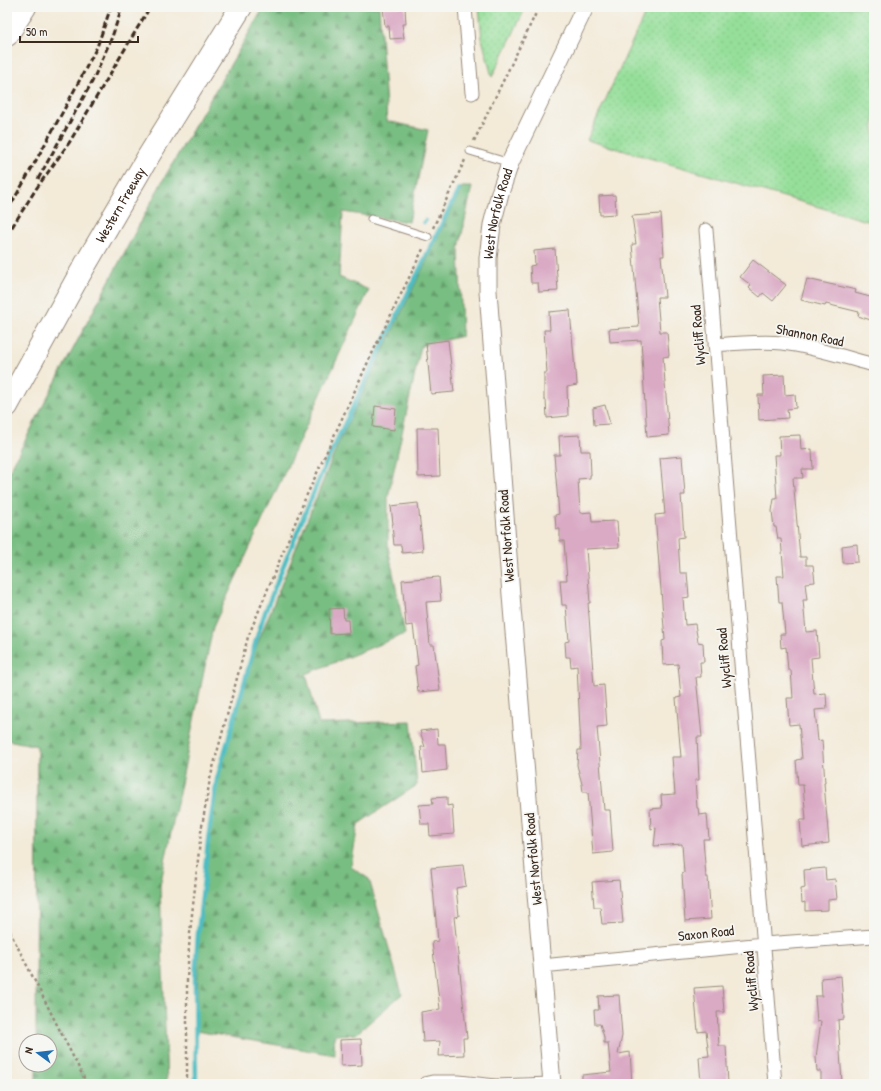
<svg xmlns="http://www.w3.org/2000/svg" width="881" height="1091" font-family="'Patrick Hand',sans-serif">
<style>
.grass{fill:url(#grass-dots);stroke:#68845c}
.forest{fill:url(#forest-firs);stroke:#5a7450}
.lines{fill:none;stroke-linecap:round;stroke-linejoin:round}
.stream{stroke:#4ebdc3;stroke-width:4.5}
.building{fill:#daaac5}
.service-casing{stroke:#978a7b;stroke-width:9}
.minor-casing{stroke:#978a7b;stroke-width:15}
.tertiary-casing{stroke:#978a7b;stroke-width:19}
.motorway-casing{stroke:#978a7b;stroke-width:24}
.path{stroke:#978a7b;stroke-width:2.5;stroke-dasharray:3 3;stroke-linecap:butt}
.service{stroke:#fff;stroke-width:7}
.minor{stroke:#fff;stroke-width:13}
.tertiary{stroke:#fff;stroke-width:17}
.motorway{stroke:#fff;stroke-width:22}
.rail{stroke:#3b2a1e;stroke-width:3;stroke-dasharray:6 3;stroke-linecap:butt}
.labels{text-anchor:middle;stroke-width:3.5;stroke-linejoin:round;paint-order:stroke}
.street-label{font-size:14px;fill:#3b2a1e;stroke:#f6f6f2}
</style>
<defs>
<pattern id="grass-dots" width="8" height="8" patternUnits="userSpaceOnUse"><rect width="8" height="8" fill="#95df9a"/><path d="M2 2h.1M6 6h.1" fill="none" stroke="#81c084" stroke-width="1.8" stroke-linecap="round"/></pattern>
<pattern id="forest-firs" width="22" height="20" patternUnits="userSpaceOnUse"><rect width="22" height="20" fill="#78be82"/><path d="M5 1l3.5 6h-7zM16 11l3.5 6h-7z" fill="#649b6a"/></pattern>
</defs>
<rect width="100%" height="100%" fill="#f6f6f2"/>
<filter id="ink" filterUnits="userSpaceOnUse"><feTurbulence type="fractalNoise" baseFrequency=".025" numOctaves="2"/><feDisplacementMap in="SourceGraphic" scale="8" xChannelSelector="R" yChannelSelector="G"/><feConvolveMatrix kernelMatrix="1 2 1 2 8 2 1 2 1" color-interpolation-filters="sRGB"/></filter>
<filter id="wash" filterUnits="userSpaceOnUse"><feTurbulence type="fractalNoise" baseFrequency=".012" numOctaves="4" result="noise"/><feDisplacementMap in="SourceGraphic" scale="16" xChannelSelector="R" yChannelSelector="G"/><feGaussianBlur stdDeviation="0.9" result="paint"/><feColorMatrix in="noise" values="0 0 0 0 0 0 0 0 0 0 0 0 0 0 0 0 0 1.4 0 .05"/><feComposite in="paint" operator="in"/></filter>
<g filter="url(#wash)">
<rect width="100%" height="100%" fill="#f3ead8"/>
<!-- grass -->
<path class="grass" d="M479,7H526L492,77L482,39Z
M648,7H874V223L587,140Z"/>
<!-- forest -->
<path class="forest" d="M264,7H379L387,121L428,130L409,222L343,212L339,277L369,290L213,627L160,886L167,1084H36V1065H50V1041H36L37,746L7,740V476L48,396L163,180Z
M462,187H472L459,248L462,336L421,346L388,497V547L405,634L306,674L319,724L411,721L417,785L358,824L351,867L369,879L402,994L356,1034L334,1035L335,1055L196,1031L199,933L216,784L256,647L338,444Z"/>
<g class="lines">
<!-- stream -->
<path class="stream" d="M424,222L425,221
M196,1084L195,979L198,933L209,832L217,779L244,684L256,640L265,612L287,557L325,465L388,334L459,189"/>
</g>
<g id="blocks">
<!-- building -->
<path class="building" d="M383,7H405L406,24H402L404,38L390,39L389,26H385Z
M615,195L616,214L600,215L599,196Z
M661,214L664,256H661L665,297H657L660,332H667L669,356L663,357L669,435L647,437L641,340L610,342L609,329L639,327L632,244H636L632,216Z
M555,249L558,291L539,292L538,283H531L530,266L535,265L534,251Z
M753,260L786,285L773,301L763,293L760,297L749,288L751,285L740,277Z
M807,279L856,290L855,293L874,298V321L858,316L859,312L826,304L825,306L801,300Z
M570,310L575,371H576L577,385L567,387L568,416L547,418L546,400H544V373H547L544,330H550L549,312Z
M448,340L454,392L431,394L426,343Z
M784,375L785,395L795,394L796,408L787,409L788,418L759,420L758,395H764L763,376Z
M605,405L610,424L594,425L593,408Z
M375,406L396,409L394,430L373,427Z
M417,428H438L440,476L418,477Z
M580,435L581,451H590L591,475H590V478L578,479L580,513L591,512L592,522L617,521L619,547L586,549L590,603H588L594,686L604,685L607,726L597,727L604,810H610L613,852L593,854L588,792H583L582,784L577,765L578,750H581L577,666L571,667L570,657H566L565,642L569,641L566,605H562L560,580H567L564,541H560V529H556L555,515L559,514L554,455H560L559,436Z
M800,435L801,450L812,449L813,469H802L803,478H793L800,557H806V565H813L815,582L805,583L807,600H803L806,632L817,631L819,657L811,658L814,694L826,693L827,709L815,710L818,741L822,740L825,783H824L829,843L802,846L800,820H806L803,785H798L796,760L802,759L799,724L789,725L787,698H793L791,670H788L786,647L781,648L780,634H785L782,602H779L777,576H784L781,539H778L776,527H774L772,511L774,499H777L774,455H780L779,436Z
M682,456L685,495H681L684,537L678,538L680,573H687L689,597L683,598L685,625L695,624L698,642L703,643L704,662H700L701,677H696L702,737H697L699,780H695L697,808H698L699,815L707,814L709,839H703L706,877H708L711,919L685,921L682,874L684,873L682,844L654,846L656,828L651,829L650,809L662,808L661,795L675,794L672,757H681L676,698L681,697L678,664L663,665L662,641L665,640L655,515L665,514L660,458Z
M418,503L423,551L402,553L401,545H394L392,525L393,524L391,506Z
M857,544L858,562L843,563L842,546Z
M439,577L441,601L426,602L430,645H434L440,690L418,692L415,666L418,665L413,625L406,626L402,580Z
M343,608L344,620H348L349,633L330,634L329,609Z
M437,729L438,744H445L447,770L423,773L421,747H425L420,731Z
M447,797V806L452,805L454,834L430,836L429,824H421L419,805L433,804L432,798Z
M463,865L466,886L456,888L459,916L454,917L467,1038H463L464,1055L439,1056L440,1041L423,1042L421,1012L440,1009L432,942L438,941L431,868Z
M825,868L826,880L835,879L837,899L828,900V910L805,911V902L802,903L801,889L805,888L804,870Z
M619,880L623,923L602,924L600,907H594L592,882Z
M841,976L844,1019L838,1020L842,1083L821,1084V1071H817L816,1057L821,1021L817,1022L815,996H822L821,978Z
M722,986L724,1012H717L719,1046H726L728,1084H701L699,1057L709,1056L706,1031L698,1032L694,988Z
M619,995L622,1036L618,1054L630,1052L632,1084H582V1075L611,1072L608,1043H604V1037L600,1024H595L594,1010H599L598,996Z
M361,1039L362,1065L341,1066L340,1040Z"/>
</g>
</g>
<g filter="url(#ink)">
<use href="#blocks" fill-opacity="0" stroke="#978a7b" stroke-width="1"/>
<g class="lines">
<defs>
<path id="service" d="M470,151L510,163
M371,219L428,237
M424,1081L433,1079H459L496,1083L551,1081"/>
<path id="minor" d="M465,7L472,93
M706,230L775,1084
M715,345C738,343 760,341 783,343C814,347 844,357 874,365
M542,966L764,944L874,936"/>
<g id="tertiary">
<path id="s1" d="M552,1084L512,608L488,291V258L492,225L500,193L510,163L585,7"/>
</g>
<g id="motorway">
<path d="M7,35L25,7"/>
<path id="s2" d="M7,406L77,279L148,157L241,7"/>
</g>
</defs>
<!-- service casing -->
<use href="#service" class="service-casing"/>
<!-- minor casing -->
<use href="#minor" class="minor-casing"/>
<!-- tertiary casing -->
<use href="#tertiary" class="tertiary-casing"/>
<!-- motorway casing -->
<use href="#motorway" class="motorway-casing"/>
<!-- path -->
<path class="path" d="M474,141L539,7
M433,228L465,160
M7,926L87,1084
M187,1084V979L190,933L201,832L210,779L248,637L305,499L368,362L424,247"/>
<!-- service -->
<use href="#service" class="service"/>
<!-- minor -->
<use href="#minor" class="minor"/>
<!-- tertiary -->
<use href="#tertiary" class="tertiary"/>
<!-- motorway -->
<use href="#motorway" class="motorway"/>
<!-- rail -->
<path class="rail" d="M38,179L92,82L112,37L122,7
M7,211L24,182L66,106L97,47L111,7
M7,235L36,189L69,143L150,7"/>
</g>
</g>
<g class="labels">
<!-- street labels -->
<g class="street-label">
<text dy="5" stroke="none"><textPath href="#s2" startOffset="231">Western Freeway</textPath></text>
<text dy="5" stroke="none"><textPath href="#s1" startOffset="874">West Norfolk Road</textPath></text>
<text transform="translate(698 335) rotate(-95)" y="5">Wycliff Road</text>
<text transform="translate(810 335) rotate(11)" y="5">Shannon Road</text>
<text transform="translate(506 536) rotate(-94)" y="5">West Norfolk Road</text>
<text transform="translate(724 658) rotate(-95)" y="5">Wycliff Road</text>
<text transform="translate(533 859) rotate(-95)" y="5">West Norfolk Road</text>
<text transform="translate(706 933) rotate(-6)" y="5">Saxon Road</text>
<text transform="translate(751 981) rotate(-95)" y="5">Wycliff Road</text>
</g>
</g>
<!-- margin -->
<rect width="881" height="1091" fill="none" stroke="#f6f6f2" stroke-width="24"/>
<!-- north arrow -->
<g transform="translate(38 1053) rotate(285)"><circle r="19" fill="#f6f6f2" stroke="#aba49d"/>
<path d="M0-3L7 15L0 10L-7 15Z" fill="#1f6fb2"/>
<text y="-6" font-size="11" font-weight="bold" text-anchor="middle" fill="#3b2a1e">N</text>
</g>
<!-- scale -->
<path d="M20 36v6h118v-6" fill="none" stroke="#3b2a1e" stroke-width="2"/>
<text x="26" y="36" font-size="12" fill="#3b2a1e" stroke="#f6f6f2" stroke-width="3" paint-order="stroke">50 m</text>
</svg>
